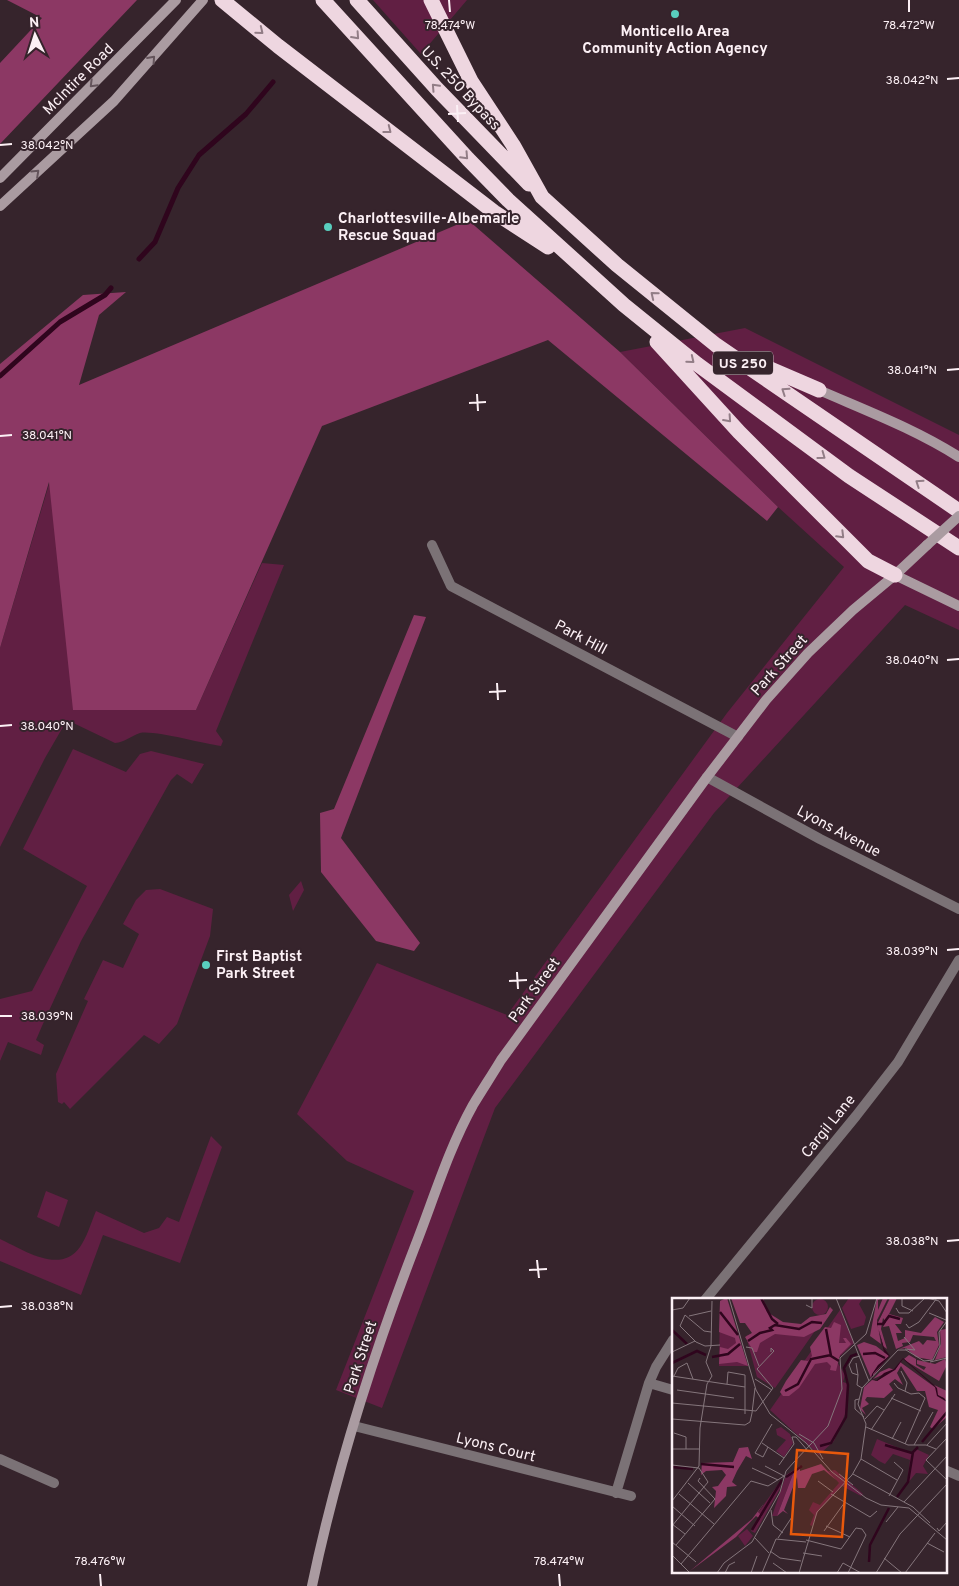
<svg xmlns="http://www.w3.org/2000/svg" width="959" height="1586" font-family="Overpass,sans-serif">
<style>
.green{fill:#611f43}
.forest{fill:#8c3864}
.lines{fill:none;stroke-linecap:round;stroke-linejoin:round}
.stream{stroke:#2f051d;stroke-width:5}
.street{stroke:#7b7276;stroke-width:10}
.secondary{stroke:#aa9ba1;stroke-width:10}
.highway{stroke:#eed6e0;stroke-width:15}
.secondary-bridge{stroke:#aa9ba1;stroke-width:10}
.oneway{stroke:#927d86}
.oneway2{stroke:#64545b}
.ticks{fill:none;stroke:#fcf0f5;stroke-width:2}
.poi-dot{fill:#59cebe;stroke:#36242c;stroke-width:2}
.labels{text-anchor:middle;stroke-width:4;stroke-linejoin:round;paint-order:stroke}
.shield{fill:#36242c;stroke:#c1b3b9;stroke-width:1}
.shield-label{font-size:14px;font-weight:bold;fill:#fcf0f5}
.poi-label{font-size:15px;font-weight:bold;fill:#fcf0f5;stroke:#36242c;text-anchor:start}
.street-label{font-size:15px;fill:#fcf0f5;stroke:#36242c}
.inset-river{fill:none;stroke:#2f051d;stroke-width:2.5}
.inset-road{fill:none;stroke:#85767c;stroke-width:1}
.view{fill:#e8590c;fill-opacity:0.15;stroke:#e8590c;stroke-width:2.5}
.inset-edge{fill:none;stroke:#fcf0f5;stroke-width:2.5}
.ticks-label{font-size:12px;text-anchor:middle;fill:#fcf0f5;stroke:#36242c;stroke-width:4;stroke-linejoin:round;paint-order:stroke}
</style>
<rect width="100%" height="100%" fill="#36242c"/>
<!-- green -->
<path class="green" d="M373,0H467L421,54Z
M745,328L959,435V630L905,605L714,813L495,1108L382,1408L336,1390L414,1191L347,1161L297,1114L377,963L507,1015L727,713L844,567L778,507L620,352Z
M50,481L196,710L262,563L284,565L216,731L223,741L221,746C204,744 154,730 140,733C131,736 125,742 115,743L67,720L45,758L0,847V648Z
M73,749L126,772L140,754L151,751L204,764L192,784L177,774L171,780L81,941L42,1026L36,1040L44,1045L41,1055L8,1042L0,1061V999L32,991L87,886L23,849Z
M301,881L304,890L293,911L289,895Z
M160,889L213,909L210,936L177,1024L159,1044L144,1035L70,1109L64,1102L62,1104L58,1102L56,1074L88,1001L84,999L103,960L123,968L139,934L123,924L136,900L146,890Z
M211,1136L222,1147L180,1263L103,1235L81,1295L0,1261V1239C24,1250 60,1275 80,1247C87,1237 91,1223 96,1211L144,1233L159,1228L167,1217L179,1222Z
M46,1191L68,1200L59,1227L37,1217Z"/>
<!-- forest -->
<path class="forest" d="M7,0H137L0,144V63L42,18Z
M468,220L620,352L778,507L767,521L548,340L322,426L196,710H73L49,482L0,648V364L83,295L126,292L99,315L79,385Z
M414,615L426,617L341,838L420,943L414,951L376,941L321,872L320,813L334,809Z"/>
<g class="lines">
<!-- stream -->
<path class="stream" d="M139,259L155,242L178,188L199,155L246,114L273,82
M0,376L60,322L105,295L111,288"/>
<!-- street -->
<path class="street" d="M432,545L451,586L738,737
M707,777L820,839L959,909
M705,1300L856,1116L898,1062L959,960
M649,1383L673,1390
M354,1426L631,1496
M0,1459L54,1483
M945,1470L959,1476
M616,1493L649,1383L656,1367L673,1340"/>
<!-- secondary -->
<path class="secondary" d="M0,178L176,0
M0,206L114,101L203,0
M819,390C867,411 915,429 959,457
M895,575L959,606
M312,1586C336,1471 372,1358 414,1249C433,1201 448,1150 473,1105C482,1090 492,1075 501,1060L707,777L766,700L808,653L853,610L895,575L927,545"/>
<!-- highway -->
<path class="highway" d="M222,0L278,46L494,212L548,247
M323,0L468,159L508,200L624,305L697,364L849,476L959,548
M357,0L437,89L529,184
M431,0L471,81L513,145L542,197L617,265L716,345L959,511
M657,342L739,432L868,561L895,575
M754,362L819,390"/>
<!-- secondary-bridge -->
<path class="secondary-bridge" d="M927,545L959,516"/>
</g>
<!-- one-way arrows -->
<defs><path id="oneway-chevron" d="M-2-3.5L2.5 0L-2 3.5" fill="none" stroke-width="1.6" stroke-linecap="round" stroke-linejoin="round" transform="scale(1.25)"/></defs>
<g class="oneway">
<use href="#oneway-chevron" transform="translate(260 31) rotate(39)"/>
<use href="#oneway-chevron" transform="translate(356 36) rotate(48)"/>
<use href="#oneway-chevron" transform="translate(435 87) rotate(-133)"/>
<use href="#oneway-chevron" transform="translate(388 130) rotate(38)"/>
<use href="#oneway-chevron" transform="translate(465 156) rotate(47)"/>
<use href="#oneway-chevron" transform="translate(654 295) rotate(-141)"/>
<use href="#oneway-chevron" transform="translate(691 360) rotate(39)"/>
<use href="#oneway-chevron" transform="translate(785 391) rotate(-146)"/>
<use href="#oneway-chevron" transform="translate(728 419) rotate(48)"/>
<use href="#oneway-chevron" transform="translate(822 456) rotate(36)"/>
<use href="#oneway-chevron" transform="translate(919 483) rotate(-146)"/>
<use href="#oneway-chevron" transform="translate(841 535) rotate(45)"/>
</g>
<g class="oneway2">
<use href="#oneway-chevron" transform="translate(152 59) rotate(-48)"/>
<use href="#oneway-chevron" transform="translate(93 84) rotate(135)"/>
<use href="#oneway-chevron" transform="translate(36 173) rotate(-43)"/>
</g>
<!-- ticks -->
<path class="ticks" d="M449,0L450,12M909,0V12M947,79L959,78M457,105L458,122M448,114L466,113M0,145L12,144M947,370L959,369M477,394L478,411M469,403L486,402M0,436L12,435M947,660L959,659M497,683L498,700M489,692L506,691M0,726L12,725M947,950L959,949M517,972L518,989M509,981L527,980M0,1016H12M947,1241L959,1240M537,1260L539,1278M529,1270L547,1269M0,1307L12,1306M100,1574L101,1586M559,1574L560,1586"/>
<!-- markers -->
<g class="poi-dot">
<circle cx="675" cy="14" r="5"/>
<circle cx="328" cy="227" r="5"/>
<circle cx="206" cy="965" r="5"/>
</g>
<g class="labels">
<!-- shield labels -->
<rect class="shield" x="713" y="351.5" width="60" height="23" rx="4"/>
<g class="shield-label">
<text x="743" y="368">US 250</text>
</g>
<!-- poi labels -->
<g class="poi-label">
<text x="675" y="36" text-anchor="middle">Monticello Area<tspan x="675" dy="17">Community Action Agency</tspan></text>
<text x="338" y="223">Charlottesville-Albemarle<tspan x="338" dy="17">Rescue Squad</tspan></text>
<text x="216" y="961">First Baptist<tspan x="216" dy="17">Park Street</tspan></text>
</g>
<!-- street labels -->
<g class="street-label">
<text transform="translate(78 79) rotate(-45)" y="5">McIntire Road</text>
<text transform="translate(461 88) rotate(47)" y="5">U.S. 250 Bypass</text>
<text transform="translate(581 637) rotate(28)" y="5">Park Hill</text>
<text transform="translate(779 665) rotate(-48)" y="5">Park Street</text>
<text transform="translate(839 831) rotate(28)" y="5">Lyons Avenue</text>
<text transform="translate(534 990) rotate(-54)" y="5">Park Street</text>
<text transform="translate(828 1126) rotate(-51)" y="5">Cargil Lane</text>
<text transform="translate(360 1357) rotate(-72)" y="5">Park Street</text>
<text transform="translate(496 1447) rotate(14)" y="5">Lyons Court</text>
</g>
</g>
<!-- overview -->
<g transform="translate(672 1298)">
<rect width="275" height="275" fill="#36242c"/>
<path d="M53,0L76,68H47L48,3ZM177,0H191L187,6L194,19L192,27L179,31L170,10ZM140 9a8 8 0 1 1 16 0a8 8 0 1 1-16 0ZM168,12L182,45L164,62L173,77L171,84L177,86L174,114L162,143L147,157L98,112ZM100,26L145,30L103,90L85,79L74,38ZM109,129L118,136L121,145L112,159L104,153L114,142L105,137L104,131ZM205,141L241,156L244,151L257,157L251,168L256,176L244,175L235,186L238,162L221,156L213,166L207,163L199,157ZM163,172L191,196L189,198L170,188L147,212L140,228L138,227L142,217L137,212L141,204L148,207L167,185L156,173ZM121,176L105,218H100L113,180ZM110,181L108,191L83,235L79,233L90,218L86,215ZM75,231L81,238L73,248L66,238Z" fill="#611f43"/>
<path d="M55,0L76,68L65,64L47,66L48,49L56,51L64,45L63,40L47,34L48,3ZM59,0H91L95,14L111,24L129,26L138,19L154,16L158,9L161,12L148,31L132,39L103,36L88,45L85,54H82L73,39L80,35L73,25H68ZM205,0H210L206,2V12L211,0H216L205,22L209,46L198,38ZM218,0H225L217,16L231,20L229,26H223L230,35H224L226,43L233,40V32L249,35L263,19L272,24L265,34L267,47L260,62L244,59L234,50L227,51L247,43L251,47L255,42L264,43L262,39L241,37L238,44L230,45L231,48L224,51L217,28L211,29L214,24L211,20L209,31L215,51L211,48L205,26ZM162,24L169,27L167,45H174L171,40H174L179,46L168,57L164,73L158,72L159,68L155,64L143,66L127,90L117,98H111L108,94L114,83L129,62L136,63L140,58L138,49L153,29L159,30ZM274,31L275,59L263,62L269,46L268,32ZM192,44L204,48L217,58L199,80L185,47ZM237,57L244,61V67L252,72L254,69L245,66V62L263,66L273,61L275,67L267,83L234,63L232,61ZM228,64L264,90L262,87L275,93V103L270,99L275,104V119L261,131L258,129L266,112L257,109L253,93H245L229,68L225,75L231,87L223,81L217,86L221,92L212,100L195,99L193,102L197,106L190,110L194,117L188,111L192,89L200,82L205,83L219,73L201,81L208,74L217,70L223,72ZM76,149L80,161L74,158L65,173L60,184L65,188L55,189L54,198L42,210L44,193L40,189L46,188L54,177L50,172L34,173L29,177L30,165L61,164L67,150ZM149,166L164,182L152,172L140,176L133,190H126L125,179L112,212L116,216L111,213L105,218L121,176L113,178L128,168V173ZM93,204L86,214L90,218L88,221L84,218L64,239L18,273L80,221Z" fill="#8c3864"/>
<path d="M218,0L205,26L212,50L218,58L201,76V81L204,83L212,75L222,71L231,60L262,87L265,90L266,97L272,100L275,104L265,98L263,89L231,61L223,72L205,83L199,80L200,76L206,67L217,58L212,54L205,25Z" fill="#2f051d"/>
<path class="inset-river" d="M89,0L100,21L106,26M48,14L66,37M205,26H211L217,18L228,21M154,31L159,58L167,63M0,32L15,46M76,43L88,35L100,32L98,30L103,27L127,31L140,24L150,25M191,56L203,55L213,60M40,59L56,56L68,46M0,65L25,53L34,57M113,93L126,86L139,61L159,57M250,144L275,114M213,147L240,155M148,148L159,145L174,119L176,87L172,70L179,58L185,56M29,166L62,169M0,169L21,171M114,179L130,168M225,199L236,184L241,154L246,149M80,232L110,182M197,264L198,247L217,210"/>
<path class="inset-road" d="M57,0L84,92L98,116L134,145L160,174L194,200L209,207L237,210L275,242M164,0L197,83M230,0V8L241,13M255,0L267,3L275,15M134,7L140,10V0M224,10L227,15H237L253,0M0,12L11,10L18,0M257,15L274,22M13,17L8,28L24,44L33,48L48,47M13,17L32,33L39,34M17,18L39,13M234,26L237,30L247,24L265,0M232,39L243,52L233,51M74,49L80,50L87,68M0,54L23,43M258,64L275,60M184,65L186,77L180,75L177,67L181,60L188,58M229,73L235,85L233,93M186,77L185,87L190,90M0,78L73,89M2,78L6,70L15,65L21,81M83,81L100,92M222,85L226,90L239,96L247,95L253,100L233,146M55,86L56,74L73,77V116M5,92L62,100M219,100L249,113M187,101L183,102V111L192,119M0,105L84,113L101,90L85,71L102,53L99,50V54M80,115L83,90M0,121L73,127L78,124L80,115M193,121L205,108L212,112M194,129L236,147H254L264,151M199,132L223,96M2,135L14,139V151M127,136L142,145L151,161M120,139H124L136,153M275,140L254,162L275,182M220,141L229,124M90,145L112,160M242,147L261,114M255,147L275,125M96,149L91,159L83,155L100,126M0,151H28M189,161L225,182M121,165L156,128L170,91L168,60L194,36L205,0M0,167L27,170M107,167L122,146L120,139M80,170L106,182M167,176L181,187M181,176L241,209L258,225M146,183L161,194M16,185L38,205M7,196L42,226M159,196L198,219L205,213M217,198L231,172L222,164M0,203L27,168L28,130L35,86L40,78L34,64L39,48L40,3M232,204L275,158M0,208L23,228M99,212L101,227L111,235M214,224L226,209M0,226L13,236M0,228L36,184L27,170M154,228L178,239M265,230L267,233L275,224M152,233L173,204M83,240L97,255M106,240L120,219M134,242L169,251L184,230L190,231L194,237L176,275M0,244L24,264M255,245L272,254M4,247L43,201L26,183L28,180M98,253L108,260L129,263M131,255L150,258M0,257L18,275M212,260L230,275M101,265L115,275M9,266L79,183L96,188L112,178L93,168M45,275L52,265L80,244L108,194L114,173L122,164M53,275L57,267L63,264M79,275L85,258M90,275L104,241L134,244M127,275L145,214L180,177L189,161L194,126L186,106L190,90L226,52H234L252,63L261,62L268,48L267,34L275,23M165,275L171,265L189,275M204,275L228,236L275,186M233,275L263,235"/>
<path class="view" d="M125,152L176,156L170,239L119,236Z"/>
<rect width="275" height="275" class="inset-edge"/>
</g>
<g class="ticks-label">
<text x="909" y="29">78.472°W</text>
<text x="450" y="29">78.474°W</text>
<text x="912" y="84">38.042°N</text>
<text x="47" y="149">38.042°N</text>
<text x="912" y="374">38.041°N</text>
<text x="47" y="439">38.041°N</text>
<text x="912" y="664">38.040°N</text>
<text x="47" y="730">38.040°N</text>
<text x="912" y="955">38.039°N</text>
<text x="47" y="1020">38.039°N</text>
<text x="912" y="1245">38.038°N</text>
<text x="47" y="1310">38.038°N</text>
<text x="100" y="1565">78.476°W</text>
<text x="559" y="1565">78.474°W</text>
</g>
<!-- north arrow -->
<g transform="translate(35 35) rotate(356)" stroke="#36242c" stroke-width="4" paint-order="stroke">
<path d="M0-4L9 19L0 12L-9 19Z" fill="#fcf0f5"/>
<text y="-8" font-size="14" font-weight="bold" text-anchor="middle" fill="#fcf0f5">N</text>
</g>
</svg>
